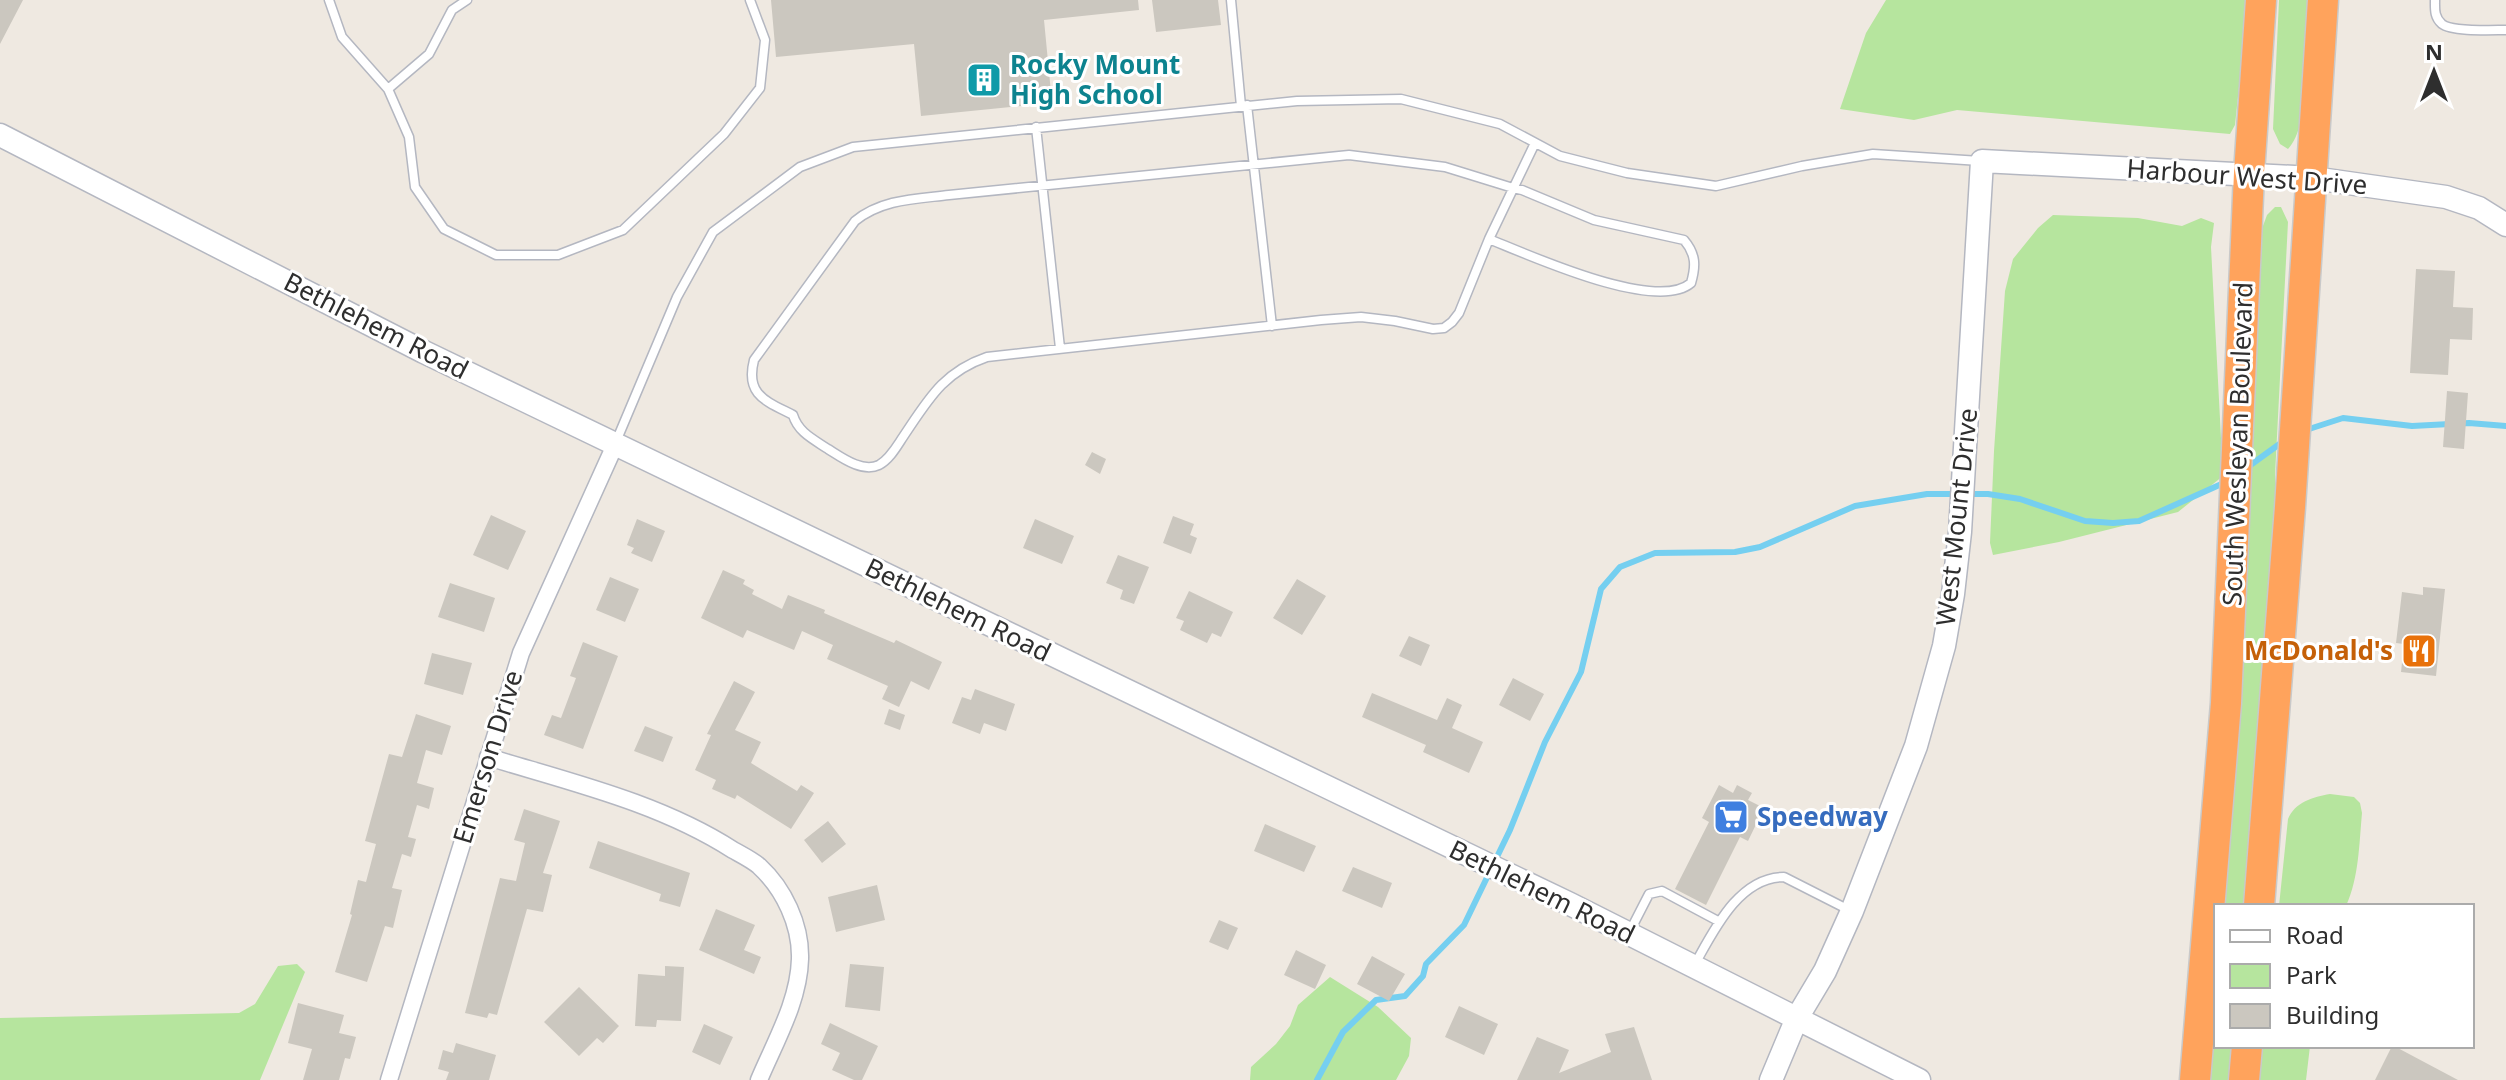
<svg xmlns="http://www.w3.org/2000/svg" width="2506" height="1080" font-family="'Noto Sans',sans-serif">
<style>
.green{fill:#b6e59e}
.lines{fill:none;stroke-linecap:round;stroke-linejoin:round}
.stream{stroke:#75cff0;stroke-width:6}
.building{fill:#cbc7bf}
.lane-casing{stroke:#b4b7c1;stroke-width:11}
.street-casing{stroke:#b4b7c1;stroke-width:19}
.secondary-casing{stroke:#b4b7c1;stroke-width:25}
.highway-casing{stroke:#c9c9c9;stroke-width:33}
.lane{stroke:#fff;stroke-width:8}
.street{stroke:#fff;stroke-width:16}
.secondary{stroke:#fff;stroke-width:22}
.highway{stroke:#ffa35c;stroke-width:30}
.labels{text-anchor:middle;stroke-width:6;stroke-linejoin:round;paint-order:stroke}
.culture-label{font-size:26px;font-weight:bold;fill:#0d838f;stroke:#fff;text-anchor:start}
.street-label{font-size:26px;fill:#2e2e2e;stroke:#fff}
.food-label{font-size:26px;font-weight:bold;fill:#c56008;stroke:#fff;text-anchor:end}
.shop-label{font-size:26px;font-weight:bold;fill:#366cbe;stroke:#fff;text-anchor:start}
</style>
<rect width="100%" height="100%" fill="#efe9e1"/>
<!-- green -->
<path class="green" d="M1886,0H2248L2235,125L2230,134L1957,110L1914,120L1840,109L1866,33Z
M2279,0H2311C2309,34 2311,127 2288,149L2280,144L2273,129Z
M2275,207H2281L2288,222L2275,475V542L2246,906H2222L2260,234L2267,215Z
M2053,215L2138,218L2182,226L2201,218L2214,223L2211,247L2223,476L2178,512L2059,542L1993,555L1990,543L1994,451L2005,291L2013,259L2038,228Z
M2330,794L2354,797L2360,803L2362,813C2359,845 2359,877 2346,906H2279L2288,819C2295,802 2313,797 2330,794Z
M297,964L305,972L260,1080H0V1018L239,1013L255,1004L278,966Z
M1330,977L1378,1007L1411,1038L1409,1056L1396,1080H1250L1251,1067L1276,1044L1290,1026L1298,1005Z
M2216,984V1046H2235L2232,1080H2207Z
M2263,1046H2310L2306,1080H2259Z"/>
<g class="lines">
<!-- stream -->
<path class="stream" d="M2306,430L2343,418L2412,426L2469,423L2506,426
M2245,469L2285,440
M1317,1080L1343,1032L1376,1000L1405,996L1423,976L1426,964L1464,925L1510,830L1545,742L1581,672L1601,589L1620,567L1655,553L1735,552L1760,547L1855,506L1927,494H1988L2020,499L2085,521L2113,523L2139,521L2226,482"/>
</g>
<!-- building -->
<path class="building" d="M0,0H23L0,44Z
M771,0H1138L1139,10L1044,20L1052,103L921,116L914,44L776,57Z
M1152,0H1218L1221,25L1156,32Z
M2416,269L2455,271L2453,307L2473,308L2472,340L2450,339L2448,375L2410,373Z
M2447,391L2468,393L2464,449L2443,447Z
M1092,452L1106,459L1100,474L1085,465Z
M491,515L526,531L508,570L473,555Z
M1173,516L1194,524L1190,535L1197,538L1191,554L1163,543Z
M637,519L665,531L652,562L631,553L634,548L627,545Z
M1035,519L1074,536L1062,564L1023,548Z
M1118,555L1149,567L1134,604L1120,599L1123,590L1106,583Z
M723,570L745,580L743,584L754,590L752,594L782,609L788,595L825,610L824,613L894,643L896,640L942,662L929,690L911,681L899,707L882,699L888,686L827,659L833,645L802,631L794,650L747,630L743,638L701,618Z
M610,577L639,589L625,622L596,610Z
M1297,579L1326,596L1302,635L1273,618Z
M450,583L495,598L484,632L438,617Z
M2423,587L2445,589L2436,676L2401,672L2404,644L2396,643L2402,592L2423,595Z
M1189,591L1233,612L1221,637L1212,633L1207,643L1180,630L1184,621L1176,618Z
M1409,636L1430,645L1421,666L1399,656Z
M583,642L618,656L583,749L544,735L552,715L561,718L576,678L570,676Z
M432,653L472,663L463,695L424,684Z
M1513,678L1544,694L1530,721L1499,705Z
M734,681L755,692L735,730L761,742L751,763L797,791L801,785L814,793L791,829L737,795L735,799L712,789L716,780L695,770L711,735L707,734Z
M975,689L1015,704L1006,731L984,723L980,734L952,723L962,697L971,700Z
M1372,693L1437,720L1447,698L1462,705L1452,728L1483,742L1469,773L1423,752L1426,745L1362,717Z
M889,709L905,715L900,730L884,724Z
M416,714L451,726L442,755L426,750L417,783L434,788L429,809L417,805L408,837L416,839L411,857L402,854L392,888L402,890L393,928L385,926L367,982L335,972L352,915L350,914L358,880L366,882L376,844L365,841L389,754L402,757Z
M645,726L673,737L663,762L634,751Z
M1719,785L1733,793L1737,785L1752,793L1748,800L1764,808L1748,841L1740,837L1706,905L1675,889L1709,822L1702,818Z
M524,809L560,821L543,873L552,875L543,912L527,909L497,1015L489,1013L487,1018L465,1013L500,878L516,881L525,843L514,840Z
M828,821L846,844L822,863L804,840Z
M1265,824L1316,846L1304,872L1254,851Z
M598,841L690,873L680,907L659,901L661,894L589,868Z
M1353,867L1392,883L1382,908L1342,891Z
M877,885L885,920L836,932L828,897Z
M716,909L755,925L744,950L761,957L754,974L699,950Z
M1219,920L1238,928L1228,950L1209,942Z
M1296,950L1326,965L1315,989L1284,975Z
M1372,956L1405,974L1389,1001L1357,984Z
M850,964L884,967L880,1011L845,1007Z
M665,966L684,967L681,1021L657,1020L656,1027L635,1026L638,974L665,976Z
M579,987L619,1026L603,1043L597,1038L579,1056L544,1022Z
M298,1003L344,1015L339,1033L356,1037L350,1059L345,1058L339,1080H303L312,1049L288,1043Z
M1459,1006L1498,1024L1484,1055L1445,1037Z
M830,1023L878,1046L862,1080H854L832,1070L840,1053L821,1044Z
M704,1024L733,1037L720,1065L692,1052Z
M1634,1027L1652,1080H1517L1537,1037L1569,1050L1559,1073L1611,1052L1605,1034Z
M456,1043L496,1055L489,1080H446L449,1072L438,1069L443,1050L453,1053Z
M2392,1046H2394L2458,1080H2375Z"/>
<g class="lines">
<defs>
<path id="lane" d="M329,0L342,37L388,89L409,137L415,187L444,229L496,255H558L623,230L724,134L760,88L765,40L750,0
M1231,0L1241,106
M2435,0C2435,9 2434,17 2442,24C2452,32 2492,30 2506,30
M388,89L429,54L452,10L467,0
M1247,105L1272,326
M1036,127L1060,348
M1489,239C1529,255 1656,313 1691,283C1696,266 1696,254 1684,240L1594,220L1522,190L1513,188L1445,167L1349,155L949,195C916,199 882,199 855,221L754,360C745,395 766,401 793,415C798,432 813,439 828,449C841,457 862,473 879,465C890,459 897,446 903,437C928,400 943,372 987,357L1321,320L1361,317L1395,321L1433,329L1444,328L1452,322L1459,313L1489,239L1535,143
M615,444L677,297L713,232L800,167L853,147L1297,101L1401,99L1500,124L1560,156L1627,173L1716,186L1802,166L1873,154L1980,161
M1630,931L1649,894L1662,891L1718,921
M1695,964C1714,930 1739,877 1784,877L1851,911"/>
<path id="street" d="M488,757C570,782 660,803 733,850C742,855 752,860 759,866C784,889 801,925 800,959C799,1001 775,1042 759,1080
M389,1080L521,653L615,445"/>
<path id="secondary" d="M0,135L424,352L1570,904L1919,1080
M1771,1080L1797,1018L1825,971L1852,911L1916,746L1944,646L1953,594L1960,532L1982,161L2313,178L2446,197L2479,208L2506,225"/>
<path id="highway" d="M2259,906L2290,507L2323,0
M2195,1080L2226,703L2249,173L2261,0
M2244,1080L2247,1046"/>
</defs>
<!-- lane casing -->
<use href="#lane" class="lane-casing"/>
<!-- street casing -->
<use href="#street" class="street-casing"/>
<!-- secondary casing -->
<use href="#secondary" class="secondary-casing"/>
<!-- highway casing -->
<use href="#highway" class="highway-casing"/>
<!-- lane -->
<use href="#lane" class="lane"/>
<!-- street -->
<use href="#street" class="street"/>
<!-- secondary -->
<use href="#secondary" class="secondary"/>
<!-- highway -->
<use href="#highway" class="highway"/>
</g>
<!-- icons -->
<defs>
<symbol id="building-square" viewBox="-11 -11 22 22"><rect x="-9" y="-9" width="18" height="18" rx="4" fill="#0f9aa8" stroke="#fff"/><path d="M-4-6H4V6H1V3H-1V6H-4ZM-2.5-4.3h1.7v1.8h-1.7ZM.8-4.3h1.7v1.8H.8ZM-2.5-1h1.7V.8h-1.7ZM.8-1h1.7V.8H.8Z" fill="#fff"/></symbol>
<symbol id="restaurant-square" viewBox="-11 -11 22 22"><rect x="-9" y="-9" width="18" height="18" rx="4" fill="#e8710a" stroke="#fff"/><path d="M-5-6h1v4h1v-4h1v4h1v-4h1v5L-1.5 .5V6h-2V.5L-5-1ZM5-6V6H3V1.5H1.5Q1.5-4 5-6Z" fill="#fff"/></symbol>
<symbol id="supermarket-square" viewBox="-11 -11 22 22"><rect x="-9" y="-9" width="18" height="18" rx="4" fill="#3f7fe0" stroke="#fff"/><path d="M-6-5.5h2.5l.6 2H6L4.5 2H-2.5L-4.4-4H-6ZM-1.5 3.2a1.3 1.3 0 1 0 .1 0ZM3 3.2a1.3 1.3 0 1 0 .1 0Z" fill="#fff"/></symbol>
</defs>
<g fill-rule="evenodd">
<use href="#building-square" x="964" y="60" width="40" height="40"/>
<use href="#restaurant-square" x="2399" y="631" width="40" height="40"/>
<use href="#supermarket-square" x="1711" y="797" width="40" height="40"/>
</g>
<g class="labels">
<!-- culture labels -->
<g class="culture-label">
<text x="1010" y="74">Rocky Mount<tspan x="1010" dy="30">High School</tspan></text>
</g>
<!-- street labels -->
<g class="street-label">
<text transform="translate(2247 177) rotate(4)" y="9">Harbour West Drive</text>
<text transform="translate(376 326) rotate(27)" y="9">Bethlehem Road</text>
<text transform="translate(2238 444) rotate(-88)" y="9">South Wesleyan Boulevard</text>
<text transform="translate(1957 517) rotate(-84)" y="9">West Mount Drive</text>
<text transform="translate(958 610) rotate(26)" y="9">Bethlehem Road</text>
<text transform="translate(488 757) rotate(-73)" y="9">Emerson Drive</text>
<text transform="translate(1542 892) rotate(26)" y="9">Bethlehem Road</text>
</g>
<!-- food labels -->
<g class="food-label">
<text x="2393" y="660">McDonald's</text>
</g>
<!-- shop labels -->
<g class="shop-label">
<text x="1757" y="826">Speedway</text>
</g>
</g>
<!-- legend -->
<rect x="2214" y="904" width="260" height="144" fill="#ffffff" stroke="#ababab" stroke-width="2"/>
<rect x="2230" y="930" width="40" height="12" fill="#ffffff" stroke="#ababab" stroke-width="2"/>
<text x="2286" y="944" font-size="24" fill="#2e2e2e">Road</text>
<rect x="2230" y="964" width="40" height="24" fill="#b6e59e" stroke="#ababab" stroke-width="2"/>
<text x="2286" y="984" font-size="24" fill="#2e2e2e">Park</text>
<rect x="2230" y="1004" width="40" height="24" fill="#cbc7bf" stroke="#ababab" stroke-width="2"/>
<text x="2286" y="1024" font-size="24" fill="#2e2e2e">Building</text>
<!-- north arrow -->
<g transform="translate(2434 72)" stroke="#ffffff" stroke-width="6" paint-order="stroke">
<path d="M0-6L14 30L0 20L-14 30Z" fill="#2e2e2e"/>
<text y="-12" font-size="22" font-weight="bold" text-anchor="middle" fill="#2e2e2e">N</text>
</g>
</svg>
